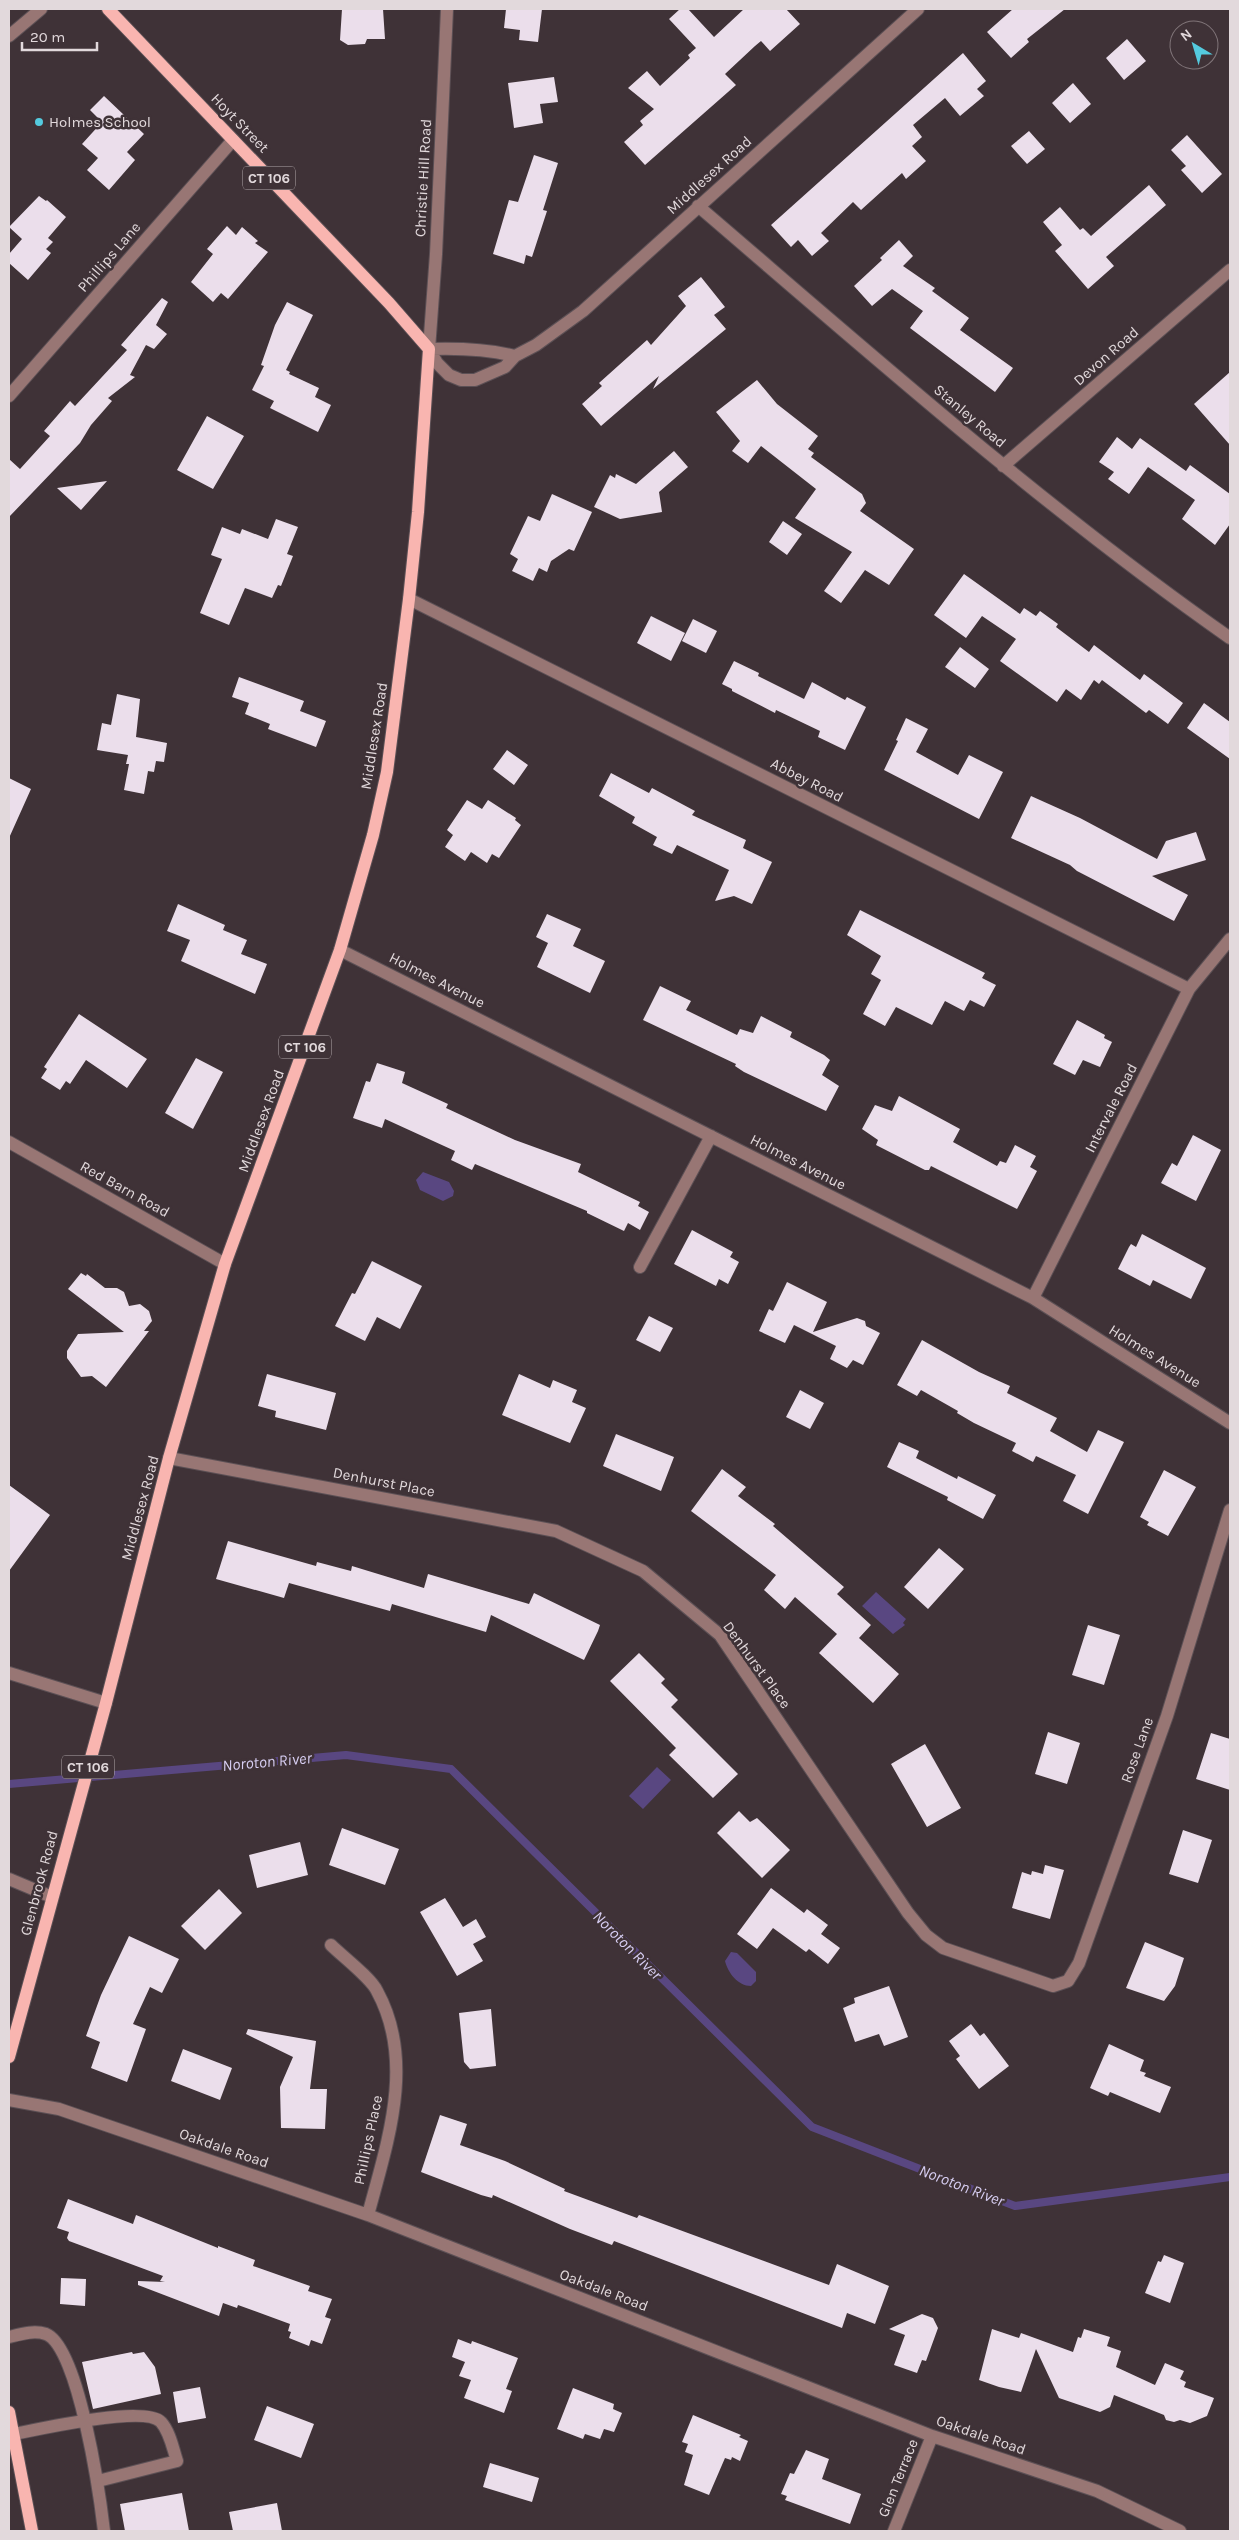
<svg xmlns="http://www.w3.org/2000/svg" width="1239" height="2540" font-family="Karla,sans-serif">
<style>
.water{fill:#594781}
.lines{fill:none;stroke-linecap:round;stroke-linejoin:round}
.stream{stroke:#594781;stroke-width:8}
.building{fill:#ebdeeb}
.minor-casing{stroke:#5c5055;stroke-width:14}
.major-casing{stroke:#5c5055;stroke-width:14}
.minor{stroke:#987674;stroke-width:12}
.major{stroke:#f9b5b0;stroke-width:12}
.poi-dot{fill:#54cade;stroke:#3f3237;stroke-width:2}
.labels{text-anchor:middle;stroke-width:5;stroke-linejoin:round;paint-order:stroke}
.shield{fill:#3f3237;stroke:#b1a7aa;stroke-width:1}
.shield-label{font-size:14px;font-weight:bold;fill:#e2d9dc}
.poi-label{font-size:15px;fill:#e2d9dc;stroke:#3f3237;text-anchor:start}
.street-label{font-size:15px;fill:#e2d9dc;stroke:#3f3237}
.water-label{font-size:16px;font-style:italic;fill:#d6cdf1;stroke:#3f3237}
</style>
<rect width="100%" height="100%" fill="#3f3237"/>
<!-- water -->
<path class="water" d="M423,1172L449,1182L454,1191L453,1196L443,1201L420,1190L416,1180Z
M876,1592L906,1619L903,1623L905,1625L893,1634L862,1606Z
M657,1767L671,1780L643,1809L629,1796Z
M731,1952L737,1953L756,1972V1981L751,1986C738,1986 728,1973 725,1961Z"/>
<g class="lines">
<!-- stream -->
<path class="stream" d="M9,1784L346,1755L451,1769L812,2127L1015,2206L1230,2177"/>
</g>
<!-- building -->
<path class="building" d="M342,9H383L385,39H367L365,44L348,45L340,40Z
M506,9H542L538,42L519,40L520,30L504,28Z
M680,9H688L714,37L744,9H786L800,24L770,51L761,41L755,46L725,74L736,85L645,165L624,142L643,125L640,121L654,109L628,88L647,71L660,86L690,58L688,55L696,48L669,19Z
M1013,9H1065L1027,39L1029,42L1011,58L987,32Z
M1127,39L1146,61L1124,80L1106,58Z
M963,53L986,81L977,89L984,96L960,116L945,98L913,125L922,137L912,146L926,161L906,179L902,173L861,210L853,202L821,233L829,241L812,256L798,240L791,247L771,225Z
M554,77L558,102L540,104L543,123L514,128L508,83Z
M1073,83L1091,104L1070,123L1052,103Z
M104,96L144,134L127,152L135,160L109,190L87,170L98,158L82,144L102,122L90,110Z
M1029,131L1045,149L1027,164L1011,146Z
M1187,135L1222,174L1202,193L1181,170L1186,166L1171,150Z
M534,155L558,163L543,210L547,211L532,257L526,255L524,264L493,254L509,200L518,202Z
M1149,185L1166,205L1106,257L1114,266L1088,289L1055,251L1062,245L1043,222L1060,207L1080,230L1083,228L1091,236Z
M39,196L46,201L47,200L66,217L48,238L53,242L46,249L51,253L28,280L9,263V254L22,239L9,227Z
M227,226L236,235L242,227L258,241L255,243L268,252L228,299L221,293L213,302L191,282L213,254L207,249Z
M899,240L913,256L903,266L935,288L932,291L969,318L960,330L1013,368L995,392L910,328L923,311L892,289L872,306L854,286L882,260L880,258Z
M701,277L725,307L714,315L726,329L653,389L659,376L601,426L582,404L602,386L599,383L647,340L651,345L686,306L678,296Z
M162,298L168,302L156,325L167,334L154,349L146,345L130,375L135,377L108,398L112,401L91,425L80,443L9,517V459L20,469L50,436L44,431L70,401L75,406L127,350L121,345Z
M287,302L313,315L286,370L290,372L289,374L319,388L315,397L331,405L318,432L270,408L274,401L252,390L264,366L261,365L275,325Z
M1230,372V445L1194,404Z
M757,380L777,404L818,436L808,449L814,453L811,457L862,494L866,503L860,511L914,549L889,585L865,570L841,603L824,591L852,552L795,518L816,489L761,446L748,463L732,451L740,441L716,412Z
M207,416L244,436L213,489L177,470Z
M1117,437L1132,449L1140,438L1186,471L1190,465L1230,494V524L1215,545L1182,519L1195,500L1148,467L1129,494L1108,479L1114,472L1099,462Z
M674,451L688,467L659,492L662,512L620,519L594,507L610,475L615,478L616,474L636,484Z
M107,481L81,510L57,488Z
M552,494L592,512L574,551L569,549L551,561L547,572L539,568L533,581L512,571L518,559L510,554L528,516L540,521Z
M276,519L298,527L287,554L293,556L281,586L278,585L272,598L245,588L229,625L200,613L222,559L211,555L222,527L240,534L242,529L268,539Z
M783,521L802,534L787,555L769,542Z
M964,574L1020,614L1024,608L1036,616L1040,611L1058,624L1056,627L1089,652L1094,645L1140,680L1144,674L1183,703L1168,724L1149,710L1146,713L1102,680L1099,684L1094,680L1081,700L1066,689L1057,702L1000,661L1016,639L982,616L966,638L934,615Z
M651,616L685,633L671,661L637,643Z
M693,619L717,631L706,653L682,641Z
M960,647L989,669L975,688L945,667Z
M734,661L759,673L758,676L804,699L812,682L845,700L847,697L866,707L845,750L818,737L820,731L776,710L775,713L732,691V689L722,684Z
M239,677L304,701L300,711L326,721L316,747L268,729L270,724L245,714L249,703L232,697Z
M117,694L140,699L136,737L167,743L164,762L156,761L154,772L148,771L144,794L124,790L129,764H126L128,755L97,750L102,723L111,725Z
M1204,703L1230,722V759L1187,728Z
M906,718L928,729L916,752L958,775L969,755L1003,772L979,819L884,770L898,741L896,740Z
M507,750L528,765L514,785L493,769Z
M611,773L649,793L652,788L695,811L692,815L746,840L743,848L772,862L752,904L734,896L715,901L729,870L677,845L672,854L653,845L657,837L632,823L635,817L599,796Z
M9,778L31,789L9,838Z
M1031,796L1080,818L1157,859L1166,841L1196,832L1206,860L1152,876L1188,895L1174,921L1077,871L1070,865L1011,838Z
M467,800L482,809L488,800L516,818L515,820L521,825L499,858L492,854L487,863L471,852L465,861L445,847L453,835L447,830Z
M178,904L225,925L223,930L247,940L241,954L267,964L255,994L181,961L190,940L167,931Z
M860,910L985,973L982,978L996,985L984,1007L970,1000L964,1011L945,1001L932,1025L896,1007L885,1026L863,1014L881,980L871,974L881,956L847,935Z
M547,914L581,929L573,946L605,961L590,993L537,967L548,943L536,937Z
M660,986L691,1001L686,1010L737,1035L740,1029L753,1033L761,1016L792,1032L790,1037L824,1055L830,1060L822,1075L839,1086L826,1111L744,1072L735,1066L736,1064L643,1020Z
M79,1014L147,1059L127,1088L86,1060L70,1084L66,1081L60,1090L41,1078L47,1069L44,1067Z
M1077,1020L1105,1035L1104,1038L1112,1042L1100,1067L1083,1060L1075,1075L1053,1064Z
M196,1058L223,1072L193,1129L165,1113Z
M377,1063L405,1072L402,1083L448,1104L446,1108L515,1140L581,1164L578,1172L640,1202L638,1206L649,1212L640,1230L628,1223L624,1231L587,1213V1211L475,1164L472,1170L451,1160L455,1151L385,1119L382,1128L353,1118L366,1081L370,1082Z
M899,1096L960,1129L953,1142L997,1166L1000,1161L1006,1163L1015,1145L1036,1156L1030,1167L1037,1171L1017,1209L931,1166L929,1170H925L876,1145L878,1140L862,1129L875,1105L892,1111Z
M1193,1135L1221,1150L1196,1201L1161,1183L1172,1163L1177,1166Z
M692,1230L733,1252L730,1257L739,1262L728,1284L719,1279L716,1286L674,1264Z
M1142,1234L1206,1268L1191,1299L1153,1280L1150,1286L1118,1269L1129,1247L1131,1244L1136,1247Z
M372,1261L422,1286L400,1329L377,1317L365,1341L335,1326L352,1293L355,1294Z
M81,1273L86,1276L87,1274L105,1288H117L124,1292L129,1306L140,1304L149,1311L152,1321L144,1331H149L106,1387L92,1376L81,1377L67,1358V1351L78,1334L124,1332L68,1289Z
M787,1282L827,1302L813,1332L857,1318L865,1321L866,1326L880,1333L863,1365L853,1360L847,1368L830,1359L836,1346L794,1325L785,1343L759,1331L769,1309L773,1311Z
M649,1316L673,1328L660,1352L636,1340Z
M922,1340L979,1372L1010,1386L1007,1393L1057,1418L1050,1431L1087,1452L1098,1430L1124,1442L1088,1514L1063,1501L1076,1475L1036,1456L1033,1462L1012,1451L1016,1443L974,1423L957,1413L958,1411L921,1390L917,1396L897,1385Z
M267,1374L336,1393L326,1430L275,1417L276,1411L258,1406Z
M519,1374L550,1388L553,1380L577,1390L572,1402L586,1408L570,1443L502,1415Z
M800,1390L824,1403L810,1429L786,1417Z
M616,1434L674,1457L661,1491L603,1466Z
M899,1442L919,1451L916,1458L957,1479L958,1476L996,1495L983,1519L947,1500L948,1497L887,1467Z
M722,1469L746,1487L738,1496L775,1524L773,1526L844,1587L837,1594L871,1625L859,1638L899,1674L873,1703L819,1653L837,1634L795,1597L785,1609L764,1590L776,1575L691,1511Z
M1164,1470L1196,1487L1168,1536L1147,1525L1149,1522L1140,1517Z
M9,1485L50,1515L9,1571Z
M228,1541L316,1566L317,1562L351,1571L352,1566L424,1588L428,1574L529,1604L534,1593L600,1625L598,1631L584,1660L491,1615L486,1632L392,1604L390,1611L289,1583L284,1598L216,1579Z
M939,1548L964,1569L928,1609L904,1587Z
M1088,1625L1120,1635L1104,1685L1072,1675Z
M639,1653L665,1679L661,1683L678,1700L671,1707L738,1774L713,1798L669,1755L676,1748L610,1681Z
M1048,1732L1080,1743L1067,1784L1035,1774Z
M1211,1733L1230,1739V1790L1196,1779Z
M925,1744L961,1808L927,1827L891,1764Z
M739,1811L750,1822L757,1818L790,1850L762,1878L717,1833Z
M342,1828L399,1849L385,1885L329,1865Z
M1183,1830L1212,1840L1198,1883L1169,1874Z
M300,1842L308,1875L257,1888L249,1855Z
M1045,1865L1064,1870L1050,1919L1012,1908L1022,1872L1031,1875L1032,1871L1043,1874Z
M771,1888L804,1913L807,1909L828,1925L821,1934L840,1948L828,1964L809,1949L806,1952L773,1928L757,1949L737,1934Z
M219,1889L242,1913L205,1950L181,1926Z
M445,1898L463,1927L476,1919L486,1937L473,1944L483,1961L457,1976L420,1912Z
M129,1936L179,1959L162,1993L150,1987L133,2024L146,2029L127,2082L91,2068L100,2042L86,2036L101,1995Z
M1145,1942L1184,1958L1175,1986L1164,2001L1126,1988Z
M889,1986L908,2037L884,2046L879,2034L855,2042L843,2008L855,2003L854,1998Z
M491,2009L496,2066L470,2069L464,2062L459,2013Z
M971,2024L980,2036L984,2033L1009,2066L979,2089L956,2059L960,2056L949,2041Z
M248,2029L316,2041L310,2089H327L325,2129L281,2128L280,2087L293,2057L246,2034Z
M1109,2044L1144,2060L1140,2071L1146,2073L1144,2076L1171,2087L1160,2113L1110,2092L1108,2096L1090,2088Z
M183,2049L232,2068L220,2100L171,2081Z
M440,2115L467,2124L460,2145L505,2161L565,2189L564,2191L637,2218L639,2215L829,2285L837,2264L889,2286L875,2324L847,2313L842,2328L614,2241L612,2245L570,2229L493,2195L492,2198L481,2195L421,2172Z
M68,2199L133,2224L136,2215L218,2248V2246L255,2260L253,2266L310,2286L308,2291L332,2299L325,2317L331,2319L322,2344L311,2340L309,2346L289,2338L291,2332L288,2331L290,2324L238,2305L237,2308L223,2303L219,2316L138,2285V2281L165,2282L160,2281L163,2276L69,2241L67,2238L69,2232L57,2228Z
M1164,2255L1184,2263L1170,2303L1145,2293L1158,2261L1161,2262Z
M61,2278L86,2279L85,2306L60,2304Z
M922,2314L933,2318L938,2328L926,2361L922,2360L917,2373L894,2365L905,2335L889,2329Z
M992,2329L1019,2338L1021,2333L1073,2352L1078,2337L1081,2338L1084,2329L1110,2337L1107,2346L1121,2351L1116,2367L1155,2385L1165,2363L1184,2371L1180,2379L1186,2382L1184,2387L1214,2398L1207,2416L1190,2423L1180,2420L1174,2422L1166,2420L1164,2415L1114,2395L1110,2407L1100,2412L1059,2398L1036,2349L1021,2392L999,2387L979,2380Z
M458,2339L471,2344L472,2341L518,2358L506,2389L512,2391L504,2413L464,2398L471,2380L459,2376L465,2362L452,2357Z
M132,2352L133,2354L144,2352L155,2367L161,2394L93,2409L82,2362Z
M200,2387L206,2418L178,2423L173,2392Z
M573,2388L614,2404L613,2409L622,2413L614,2432L604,2429L600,2439L585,2434L583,2439L557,2429Z
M267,2406L314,2424L301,2458L254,2440Z
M693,2415L741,2435L739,2437L748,2441L740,2461L732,2457L731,2460L725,2458L709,2495L684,2485L693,2455L685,2452L688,2444L682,2442Z
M806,2450L829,2459L822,2479L861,2494L850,2524L785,2500L787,2496L781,2494L790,2473L794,2474Z
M490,2463L539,2478L532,2502L483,2487Z
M182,2493L189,2531H125L120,2504Z
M277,2503L282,2531H233L229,2512Z"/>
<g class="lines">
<defs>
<path id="minor" d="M9,36L41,9
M698,206C872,355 1043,507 1230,638
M429,349L437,363L449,375L461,380H475L505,367L515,356L536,345L583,311L918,9
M429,349L436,254L447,9
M429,349C458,348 487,349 515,356
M9,396L233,140
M1003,466L1230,270
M409,599L1189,989
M340,950L1033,1298L1230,1423
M9,1142L225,1264
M640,1267L711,1136
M1033,1298L1189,989L1230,939
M169,1458L556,1531L643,1571L720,1635L908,1913L926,1935L943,1948L1053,1986L1068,1981L1079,1963L1167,1716L1230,1510
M9,1673L106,1703
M9,1879L52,1897
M331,1945C342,1956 371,1978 377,1991C416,2062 387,2143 368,2215
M9,2100L59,2109L368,2215L932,2436L1097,2491L1180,2531
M9,2337C21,2334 34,2330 46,2334C79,2347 100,2497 104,2531
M14,2434C39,2429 145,2405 161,2422C170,2432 173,2449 177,2461L98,2481
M894,2531L932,2436"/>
<path id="major" d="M9,2057L106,1703L169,1458L225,1264L340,950L373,835L387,772L409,599L418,512L429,349L389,303L108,9
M9,2412L32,2531"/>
</defs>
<!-- minor casing -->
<use href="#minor" class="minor-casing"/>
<!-- major casing -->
<use href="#major" class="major-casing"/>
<!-- minor -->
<use href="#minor" class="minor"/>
<!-- major -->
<use href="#major" class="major"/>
</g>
<!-- markers -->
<circle class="poi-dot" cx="39" cy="122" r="5"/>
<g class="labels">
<!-- shield labels -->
<g class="shield">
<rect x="243" y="166.5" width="52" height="23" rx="4"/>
<rect x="279" y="1035.5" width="52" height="23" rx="4"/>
<rect x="62" y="1755.5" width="52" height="23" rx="4"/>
</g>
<g class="shield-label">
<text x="269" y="183">CT 106</text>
<text x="305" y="1052">CT 106</text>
<text x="88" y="1772">CT 106</text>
</g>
<!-- poi labels -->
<g class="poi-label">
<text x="49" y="127">Holmes School</text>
</g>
<!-- street labels -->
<g class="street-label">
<text transform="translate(240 123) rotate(46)" y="5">Hoyt Street</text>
<text transform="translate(709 175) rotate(-42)" y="5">Middlesex Road</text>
<text transform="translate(423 178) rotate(-87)" y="5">Christie Hill Road</text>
<text transform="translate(109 257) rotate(-49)" y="5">Phillips Lane</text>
<text transform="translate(1106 356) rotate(-41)" y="5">Devon Road</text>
<text transform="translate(970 416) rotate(40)" y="5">Stanley Road</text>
<text transform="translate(374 736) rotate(-81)" y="5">Middlesex Road</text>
<text transform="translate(807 780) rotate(27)" y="5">Abbey Road</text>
<text transform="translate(437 980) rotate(27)" y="5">Holmes Avenue</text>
<text transform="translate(1111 1108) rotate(-63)" y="5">Intervale Road</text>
<text transform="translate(261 1121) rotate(-70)" y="5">Middlesex Road</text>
<text transform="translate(798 1162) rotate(27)" y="5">Holmes Avenue</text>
<text transform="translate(125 1189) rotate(29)" y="5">Red Barn Road</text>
<text transform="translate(1155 1356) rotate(32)" y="5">Holmes Avenue</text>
<text transform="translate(384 1482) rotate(11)" y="5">Denhurst Place</text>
<text transform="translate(140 1508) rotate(-75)" y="5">Middlesex Road</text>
<text transform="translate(757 1665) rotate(54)" y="5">Denhurst Place</text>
<text transform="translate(1137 1750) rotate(-70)" y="5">Rose Lane</text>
<text transform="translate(39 1883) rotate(-75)" y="5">Glenbrook Road</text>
<text transform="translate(368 2140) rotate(-78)" y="5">Phillips Place</text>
<text transform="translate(224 2148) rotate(19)" y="5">Oakdale Road</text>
<text transform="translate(604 2290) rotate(21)" y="5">Oakdale Road</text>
<text transform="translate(981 2435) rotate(19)" y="5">Oakdale Road</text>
<text transform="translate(898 2478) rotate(-68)" y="5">Glen Terrace</text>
</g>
<!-- water labels -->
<g class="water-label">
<text transform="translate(267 1761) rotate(-5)" y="6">Noroton River</text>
<text transform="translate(628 1945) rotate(45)" y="6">Noroton River</text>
<text transform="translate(962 2185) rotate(21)" y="6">Noroton River</text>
</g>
</g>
<!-- border -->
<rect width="1239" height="2540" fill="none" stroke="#e2d9dc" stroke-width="20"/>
<!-- north arrow -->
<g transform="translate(1194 45) rotate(322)"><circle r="24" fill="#3f3237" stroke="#807579"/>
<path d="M0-4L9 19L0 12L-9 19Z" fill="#54cade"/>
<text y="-8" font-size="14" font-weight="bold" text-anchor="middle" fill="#e2d9dc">N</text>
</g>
<!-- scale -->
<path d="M22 42v8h75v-8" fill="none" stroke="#e2d9dc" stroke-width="2.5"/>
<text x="30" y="42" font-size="15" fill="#e2d9dc" stroke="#3f3237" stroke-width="4" paint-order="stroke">20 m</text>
</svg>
